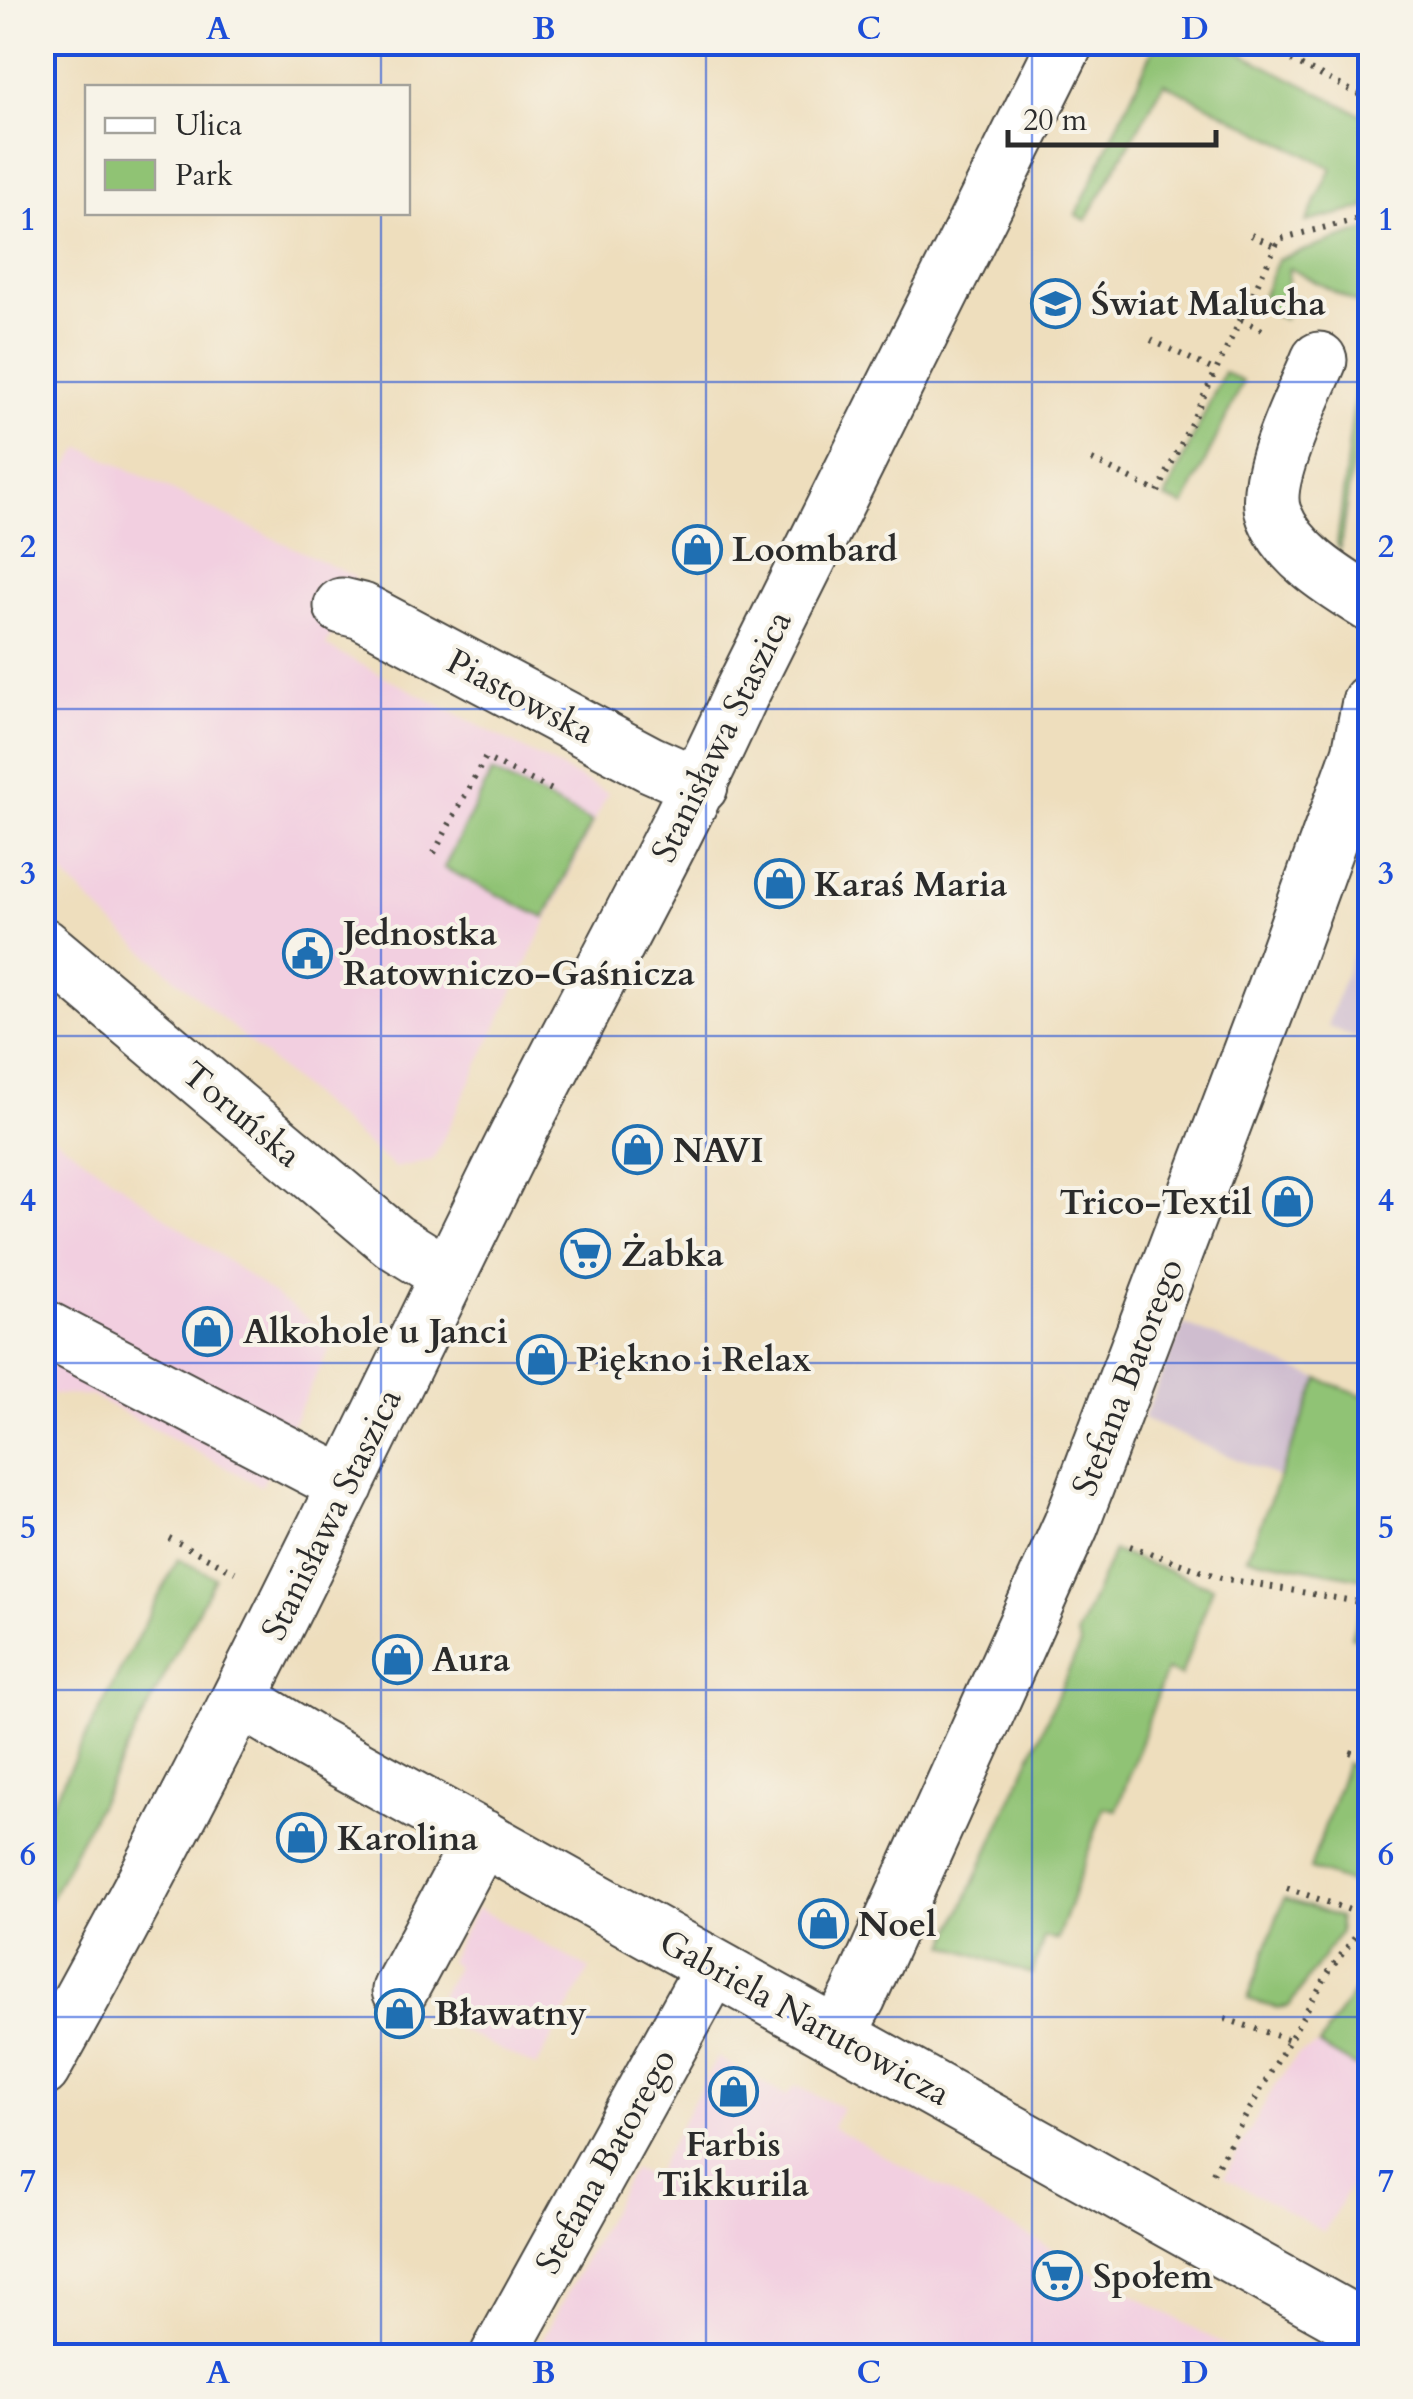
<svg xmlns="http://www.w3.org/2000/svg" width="1413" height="2399" font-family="Cardo,serif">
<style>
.built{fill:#f2cfe0}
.industrial{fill:#cfbdcf}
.green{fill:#90c374;stroke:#5e7750;stroke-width:2.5}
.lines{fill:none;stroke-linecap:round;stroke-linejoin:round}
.minor-casing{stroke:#484641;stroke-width:59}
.path{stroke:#484641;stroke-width:6;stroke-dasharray:2.5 8;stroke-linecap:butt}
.minor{stroke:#fff;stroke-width:55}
.grid{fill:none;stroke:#1d4ed8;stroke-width:2.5;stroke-opacity:0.55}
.labels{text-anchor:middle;stroke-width:8;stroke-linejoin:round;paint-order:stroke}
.poi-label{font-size:35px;font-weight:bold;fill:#2b2b2b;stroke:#f7f3e8;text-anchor:start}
.street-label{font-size:35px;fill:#2b2b2b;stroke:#f7f3e8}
.neatline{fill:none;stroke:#1d4ed8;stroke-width:4}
.grid-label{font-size:32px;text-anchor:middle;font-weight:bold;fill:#1d4ed8}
</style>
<rect width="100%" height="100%" fill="#f7f3e8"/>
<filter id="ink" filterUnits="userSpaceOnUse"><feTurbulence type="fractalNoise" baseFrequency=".01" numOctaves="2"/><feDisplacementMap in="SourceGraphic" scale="20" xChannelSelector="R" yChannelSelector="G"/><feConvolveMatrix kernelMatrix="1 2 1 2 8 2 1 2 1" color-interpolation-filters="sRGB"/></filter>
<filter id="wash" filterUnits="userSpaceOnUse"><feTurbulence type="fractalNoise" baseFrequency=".0048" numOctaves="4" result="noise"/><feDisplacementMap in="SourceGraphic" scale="40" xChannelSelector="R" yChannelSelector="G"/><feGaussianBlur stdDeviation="2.25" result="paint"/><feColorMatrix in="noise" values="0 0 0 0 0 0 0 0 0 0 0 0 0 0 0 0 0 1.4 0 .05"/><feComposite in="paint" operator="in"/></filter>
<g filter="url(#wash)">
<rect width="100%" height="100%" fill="#eedebd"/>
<!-- built -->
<path class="built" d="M81,447L355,577L326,646L608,793L433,1160L394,1168L112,923L43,854L42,477L57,482Z
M43,1129L335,1338L261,1486L92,1396L43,1394Z
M477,1908L590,1969L536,2067L429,2015L456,1967L448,1961Z
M1319,2045L1370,2075V2159L1367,2157L1324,2232L1224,2177L1271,2092L1297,2055Z
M717,2057L787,2096L795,2085L842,2108L832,2127L1244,2356H534L632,2169L653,2177Z"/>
<!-- industrial -->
<path class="industrial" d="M1370,904V1044L1327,1026Z
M1184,1324L1319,1379L1280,1478L1143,1419Z"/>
<!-- green -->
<path class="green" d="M1156,43H1221L1370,119V194L1365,208L1306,222L1332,168L1164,83L1086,220L1076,215Z
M1370,229V342L1340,549L1337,544L1365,308L1289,268L1284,319L1258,307L1278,259Z
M1224,372L1243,382L1184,506L1165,498Z
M492,772L592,822L545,918L444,868Z
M1319,1379L1365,1396L1370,1386V1580L1247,1557Z
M1113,1551L1213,1587L1181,1676L1166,1670L1117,1810L1104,1807L1057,1940L1044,1937L1032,1974L946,1945L1080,1645L1077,1635Z
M178,1559L215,1577L43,1913V1820Z
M1361,1607L1370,1609V1642L1351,1636Z
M1346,1764L1370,1772V1888L1368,1889L1310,1869Z
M1284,1898L1338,1917L1340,1932L1289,2006L1277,2008L1248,1999Z
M1370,1966V2075L1319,2045Z"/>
</g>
<g filter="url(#ink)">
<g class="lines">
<defs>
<path id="minor" d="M1319,360C1305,395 1260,480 1274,515C1290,556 1335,582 1370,604
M342,606L362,611L650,764L700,786
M42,945L393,1241L448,1275
M42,1327L346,1485
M241,1700L312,1743L1370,2332
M400,1990L482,1837
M838,2034L858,1997L1071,1525L1274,990L1360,753L1370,702
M42,2069C209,1773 353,1468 503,1164C581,1006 669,854 741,694L1066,42
M498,2356L713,1967"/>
</defs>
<!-- minor casing -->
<use href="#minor" class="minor-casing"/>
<!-- path -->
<path class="path" d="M1254,42L1370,100
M1251,235L1274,246
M1241,319L1262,330
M1151,340L1216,371
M1092,460L1158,492L1279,239L1370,216
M434,853L485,758L552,790
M169,1538L235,1572
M1130,1546L1221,1578L1370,1604
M1350,1752L1370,1759
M1287,1888L1370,1917
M1225,2019L1290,2040
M1213,2173L1328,1973L1370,1916"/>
<!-- minor -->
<use href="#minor" class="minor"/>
</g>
</g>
<!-- grid -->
<path class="grid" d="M381,42V88M706,42V2356M1032,42V2356M381,212V2356M42,382H1370M42,709H1370M42,1036H1370M42,1363H1370M42,1690H1370M42,2017H1370"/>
<!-- icons -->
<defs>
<symbol id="school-ring" viewBox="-11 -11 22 22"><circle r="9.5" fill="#f7f3e8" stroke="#1f6fb2" stroke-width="1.5"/><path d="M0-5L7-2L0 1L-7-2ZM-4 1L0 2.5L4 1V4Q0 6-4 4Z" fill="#1f6fb2"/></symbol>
<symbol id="shop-ring" viewBox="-11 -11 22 22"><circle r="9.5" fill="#f7f3e8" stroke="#1f6fb2" stroke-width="1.5"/><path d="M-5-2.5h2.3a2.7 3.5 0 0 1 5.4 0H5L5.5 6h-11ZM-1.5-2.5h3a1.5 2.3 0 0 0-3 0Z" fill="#1f6fb2"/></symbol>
<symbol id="civic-ring" viewBox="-11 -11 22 22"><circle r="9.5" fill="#f7f3e8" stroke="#1f6fb2" stroke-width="1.5"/><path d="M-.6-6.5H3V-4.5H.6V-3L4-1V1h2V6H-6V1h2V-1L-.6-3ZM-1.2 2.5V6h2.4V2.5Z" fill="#1f6fb2"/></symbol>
<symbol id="supermarket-ring" viewBox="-11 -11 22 22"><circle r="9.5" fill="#f7f3e8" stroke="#1f6fb2" stroke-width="1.5"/><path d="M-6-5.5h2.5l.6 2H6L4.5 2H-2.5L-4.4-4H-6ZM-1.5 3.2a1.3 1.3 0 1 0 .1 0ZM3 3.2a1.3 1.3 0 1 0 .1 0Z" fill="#1f6fb2"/></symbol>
</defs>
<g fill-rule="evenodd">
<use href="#school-ring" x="1028" y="276" width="55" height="55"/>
<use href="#shop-ring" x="670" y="522" width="55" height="55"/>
<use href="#shop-ring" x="752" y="856" width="55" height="55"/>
<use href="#civic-ring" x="280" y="926" width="55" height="55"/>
<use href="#shop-ring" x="610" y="1122" width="55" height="55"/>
<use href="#shop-ring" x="1260" y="1174" width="55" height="55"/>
<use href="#supermarket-ring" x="558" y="1226" width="55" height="55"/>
<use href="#shop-ring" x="180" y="1304" width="55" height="55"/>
<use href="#shop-ring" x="514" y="1332" width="55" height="55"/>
<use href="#shop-ring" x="370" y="1632" width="55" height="55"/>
<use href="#shop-ring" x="274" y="1810" width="55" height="55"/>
<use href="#shop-ring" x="796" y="1896" width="55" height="55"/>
<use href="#shop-ring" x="372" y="1986" width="55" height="55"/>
<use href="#shop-ring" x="706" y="2064" width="55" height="55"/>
<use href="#supermarket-ring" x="1030" y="2248" width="55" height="55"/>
</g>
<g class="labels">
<!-- poi labels -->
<g class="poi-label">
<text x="1091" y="315">Świat Malucha</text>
<text x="732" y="561">Loombard</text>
<text x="814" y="896">Karaś Maria</text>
<text x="343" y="945">Jednostka<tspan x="343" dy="40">Ratowniczo-Gaśnicza</tspan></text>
<text x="673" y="1162">NAVI</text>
<text x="1252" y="1214" text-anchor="end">Trico-Textil</text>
<text x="621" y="1266">Żabka</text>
<text x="243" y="1343">Alkohole u Janci</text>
<text x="576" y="1371">Piękno i Relax</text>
<text x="432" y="1671">Aura</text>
<text x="337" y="1850">Karolina</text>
<text x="858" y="1936">Noel</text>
<text x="434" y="2025">Bławatny</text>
<text x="733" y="2156" text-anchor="middle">Farbis<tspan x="733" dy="40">Tikkurila</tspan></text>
<text x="1093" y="2288">Społem</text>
</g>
<!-- street labels -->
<g class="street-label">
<text transform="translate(521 696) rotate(28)" y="12">Piastowska</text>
<text transform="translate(721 736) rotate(-64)" y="12">Stanisława Staszica</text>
<text transform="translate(242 1114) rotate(40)" y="12">Toruńska</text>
<text transform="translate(1127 1377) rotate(-69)" y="12">Stefana Batorego</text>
<text transform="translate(331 1514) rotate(-64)" y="12">Stanisława Staszica</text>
<text transform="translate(805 2017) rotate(29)" y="12">Gabriela Narutowicza</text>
<text transform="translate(605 2161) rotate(-61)" y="12">Stefana Batorego</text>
</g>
</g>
<!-- margin -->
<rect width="1413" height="2399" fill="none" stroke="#f7f3e8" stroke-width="110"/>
<!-- legend -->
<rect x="85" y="85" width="325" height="130" fill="#f7f3e8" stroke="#a5a39c" stroke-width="2.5"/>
<rect x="105" y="118" width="50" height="15" fill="#ffffff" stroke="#a5a39c" stroke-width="2.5"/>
<text x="175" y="135" font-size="30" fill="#2b2b2b">Ulica</text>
<rect x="105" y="160" width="50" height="30" fill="#90c374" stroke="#a5a39c" stroke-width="2.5"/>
<text x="175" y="185" font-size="30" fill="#2b2b2b">Park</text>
<!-- scale -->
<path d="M1008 130v15h208v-15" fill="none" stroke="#2b2b2b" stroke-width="5"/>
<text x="1023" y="130" font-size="30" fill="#2b2b2b" stroke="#f7f3e8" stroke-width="8" paint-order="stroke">20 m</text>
<rect x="55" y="55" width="1303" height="2289" class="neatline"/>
<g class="grid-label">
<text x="218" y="39">A</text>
<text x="544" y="39">B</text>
<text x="869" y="39">C</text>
<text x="1195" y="39">D</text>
<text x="28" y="230">1</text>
<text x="1386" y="230">1</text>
<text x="28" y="557">2</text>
<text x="1386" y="557">2</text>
<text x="28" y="884">3</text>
<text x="1386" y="884">3</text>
<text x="28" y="1211">4</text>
<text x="1386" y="1211">4</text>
<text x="28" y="1538">5</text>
<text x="1386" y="1538">5</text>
<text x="28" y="1865">6</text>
<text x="1386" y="1865">6</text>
<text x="28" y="2192">7</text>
<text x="1386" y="2192">7</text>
<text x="218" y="2383">A</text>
<text x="544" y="2383">B</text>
<text x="869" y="2383">C</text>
<text x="1195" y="2383">D</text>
</g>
</svg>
